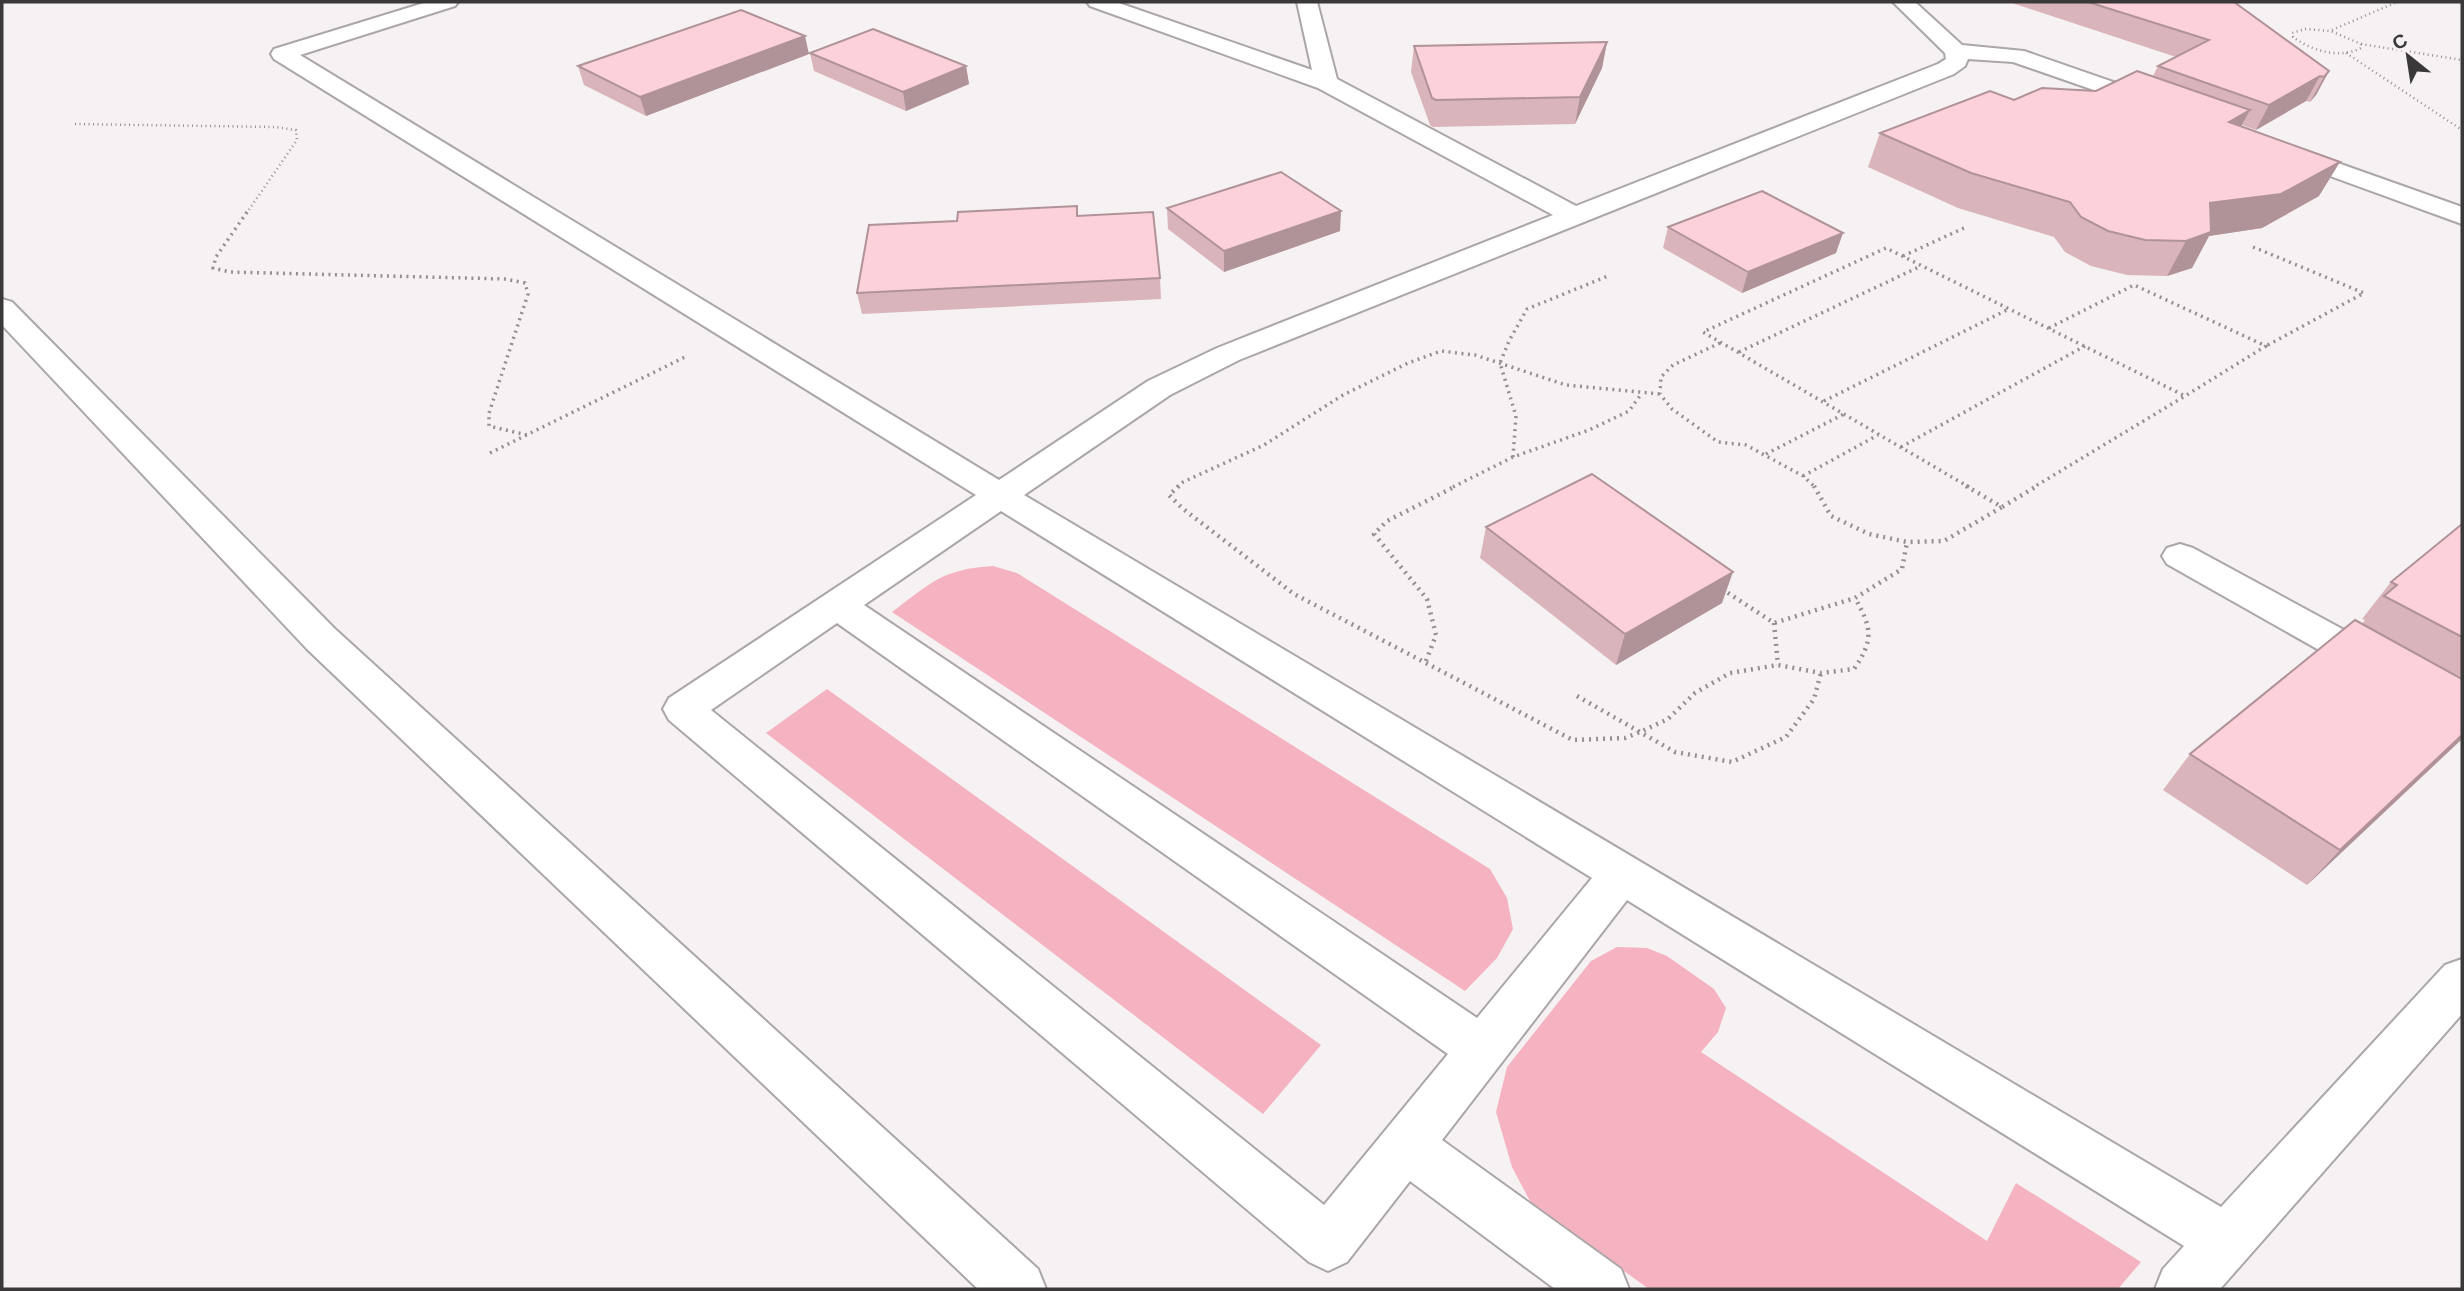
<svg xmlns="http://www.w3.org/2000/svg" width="2464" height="1291" font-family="Helvetica,sans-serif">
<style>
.green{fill:#f5b3c1}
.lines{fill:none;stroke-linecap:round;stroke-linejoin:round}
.minor-casing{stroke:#aba6a7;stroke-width:4}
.path-far2{stroke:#949091;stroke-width:2.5;stroke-dasharray:1 3.5;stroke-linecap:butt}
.path-far1{stroke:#949091;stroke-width:3.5;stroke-dasharray:2 4.5;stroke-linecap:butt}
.path{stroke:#949091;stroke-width:4.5;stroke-dasharray:2 5;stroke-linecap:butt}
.minor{fill:#fff;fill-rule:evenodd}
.wall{fill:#d9b4bb}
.shaded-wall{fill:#b09299}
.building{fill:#fcd1da;stroke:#b09299;stroke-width:2}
</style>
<rect width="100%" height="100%" fill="#f6f1f2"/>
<!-- green -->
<path class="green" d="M993,566L1017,573L1490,869L1507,898L1513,929L1497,958L1465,991L892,612C931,583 942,569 993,566Z
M827,689L1321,1045L1263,1114L766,733Z
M1617,947L1647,948L1667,956L1714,989L1726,1008L1718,1032L1701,1052L1987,1241L2016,1183L2141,1262L2118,1289H1649L1532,1205L1512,1167L1496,1112L1507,1067L1591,961Z"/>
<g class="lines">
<defs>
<path id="minor" d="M427,2H458L455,6L300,55L999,480L1148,381L1217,348L1553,215L1318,88L1090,6L1087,2H1116L1312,70L1297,2H1317L1337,79L1576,206L1938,64L1946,59L1945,53L1893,2H1915L1962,45L2024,51L2162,99L2166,104L2162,109L2154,111L2013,62L1968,59L1965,66L1954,74L1239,360L1170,395L1024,495L2221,1207L2445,965L2462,959V1014L2220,1289H2155L2163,1269L2184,1246L1627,900L1442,1140L1621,1269L1629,1289H1555L1410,1181L1347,1262L1328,1271L1309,1262L669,720L663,709L669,698L976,495L274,59L271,54L274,49ZM1001,511L1592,878L1477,1018L864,605ZM837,623L1448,1054L1324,1205L711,710Z
M2287,145L2462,207V224L2278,157L2275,152L2278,147Z
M2,299L12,302L335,629L1038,1269L1046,1289H978L307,649L2,325Z
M2180,544L2193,548L2462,694V727L2448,723L2167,564L2162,556L2167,548Z"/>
</defs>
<!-- minor casing -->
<use href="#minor" class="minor-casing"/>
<!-- path-far2 -->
<path class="path-far2" d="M2305,29L2331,31L2361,44V48C2339,59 2312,51 2293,37L2292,33Z
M2332,30L2397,2
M2361,44L2462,60
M2346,53L2462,130
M75,124L275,127L296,130L297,140L246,214"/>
<!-- path-far1 -->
<path class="path-far1" d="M247,212L216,257L213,268L230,272L505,279L525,283L528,294L489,413V426L527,435
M2253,247L2364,293L2266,346
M1903,256L1964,228
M2049,328L2134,285L2266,346L2185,396
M1720,343L1673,365L1661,377L1660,394L1672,409L1718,442L1746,445L1803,476L1815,487
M1739,352L1921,266
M1824,401L2009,309
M1901,447L2085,346
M490,453L687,356
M1766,454L1844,414
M1513,457L1516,416L1500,363L1509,341L1527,309L1608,276
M1803,476L1878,435
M1177,487L1183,482L1264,445L1343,395L1408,363L1441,351L1475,355L1566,385L1660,394
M1453,487L1513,457L1589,430L1629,411L1642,393
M1969,487L1703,332L1886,248L2185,396L2034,487"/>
<!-- path -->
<path class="path" d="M1179,486L1169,495L1182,508L1294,594L1573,740L1625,738L1640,732L1668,719L1695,693L1730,673L1778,665L1821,673L1854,669C1874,640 1872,628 1855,598
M1814,486L1831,516L1869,534L1907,542L1944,541L2002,507
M1966,486L2002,507L2037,486
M1722,589L1774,623L1855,598L1902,569L1907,542
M1774,623L1778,665
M1426,661L1436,635L1427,599L1374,534L1387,521L1456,486
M1577,696L1675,752L1732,762L1786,737L1814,699L1821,673"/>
<!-- minor -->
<use href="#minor" class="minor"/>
</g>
<!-- wall -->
<path class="wall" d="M2009,2H2234L2329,71L2316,95L2310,102L2306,101L2256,130L2242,125L2241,126L2319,196L2262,228L2209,236L2192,268L2167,276L2127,275L2091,266L2065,252L2054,237L1958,208L1868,167L1880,133L2014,100L2096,91L2153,76L2158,66L2176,57Z
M1607,42L1602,68L1575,124L1433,127L1430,125L1411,72L1414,46Z
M810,53L966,66L969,84L906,111L814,71Z
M809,54L646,116L584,85L578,66Z
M1167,208L1340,231L1224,272L1168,229Z
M1077,216L1160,278L1161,299L862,314L857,293L957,221Z
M1668,227L1836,253L1742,293L1663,248Z
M2462,524V739L2307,885L2163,790L2190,754L2362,624L2365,620L2362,619L2391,582Z
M1486,527L1722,603L1616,665L1480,558Z"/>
<!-- shaded-wall -->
<path class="shaded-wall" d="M805,36L809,54L646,116L640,97Z
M1607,42L1602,68L1575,124L1580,97Z
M966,66L969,84L906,111L903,92Z
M2329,71L2316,95L2310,102L2324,77Z
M2320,76L2306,101L2256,130L2269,105Z
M2250,110L2232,143L2229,122Z
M2340,162L2319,196L2262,228L2209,236L2192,268L2167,276L2186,241L2210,203Z
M1341,211L1340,231L1224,272V251Z
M1843,233L1836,253L1742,293L1748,272Z
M1733,572L1722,603L1616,665L1625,634Z
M2462,735V739L2307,885L2340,850Z"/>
<!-- building -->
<path class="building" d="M2088,2H2234L2329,71L2324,77L2320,76L2269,105L2158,66L2209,40Z
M741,10L805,36L640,97L578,66Z
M873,29L966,66L903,92L810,53Z
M1607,42L1580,97L1436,100L1432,98L1414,46Z
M2137,71L2250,110L2229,122L2340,162L2281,194L2210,203L2211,232L2186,241L2145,240L2108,231L2081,217L2070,202L1971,173L1880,133L1990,91L2014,100L2042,88L2096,91Z
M1281,172L1341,211L1224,251L1167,208Z
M1762,191L1843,233L1748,272L1668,227Z
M1077,206V216L1153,212L1160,278L857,293L869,225L957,221L958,212Z
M1592,474L1733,572L1625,634L1486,527Z
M2462,524V637L2384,596L2397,585L2391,582Z
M2355,620L2462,679V735L2340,850L2190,754Z"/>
<!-- border -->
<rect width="2464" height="1291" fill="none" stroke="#3a3839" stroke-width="7"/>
<!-- north arrow -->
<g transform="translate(2408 56) rotate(330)" stroke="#f6f1f2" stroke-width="5" paint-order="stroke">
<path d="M0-5L12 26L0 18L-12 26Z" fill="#3a3839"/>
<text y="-10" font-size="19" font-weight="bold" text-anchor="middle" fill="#3a3839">С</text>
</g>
</svg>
